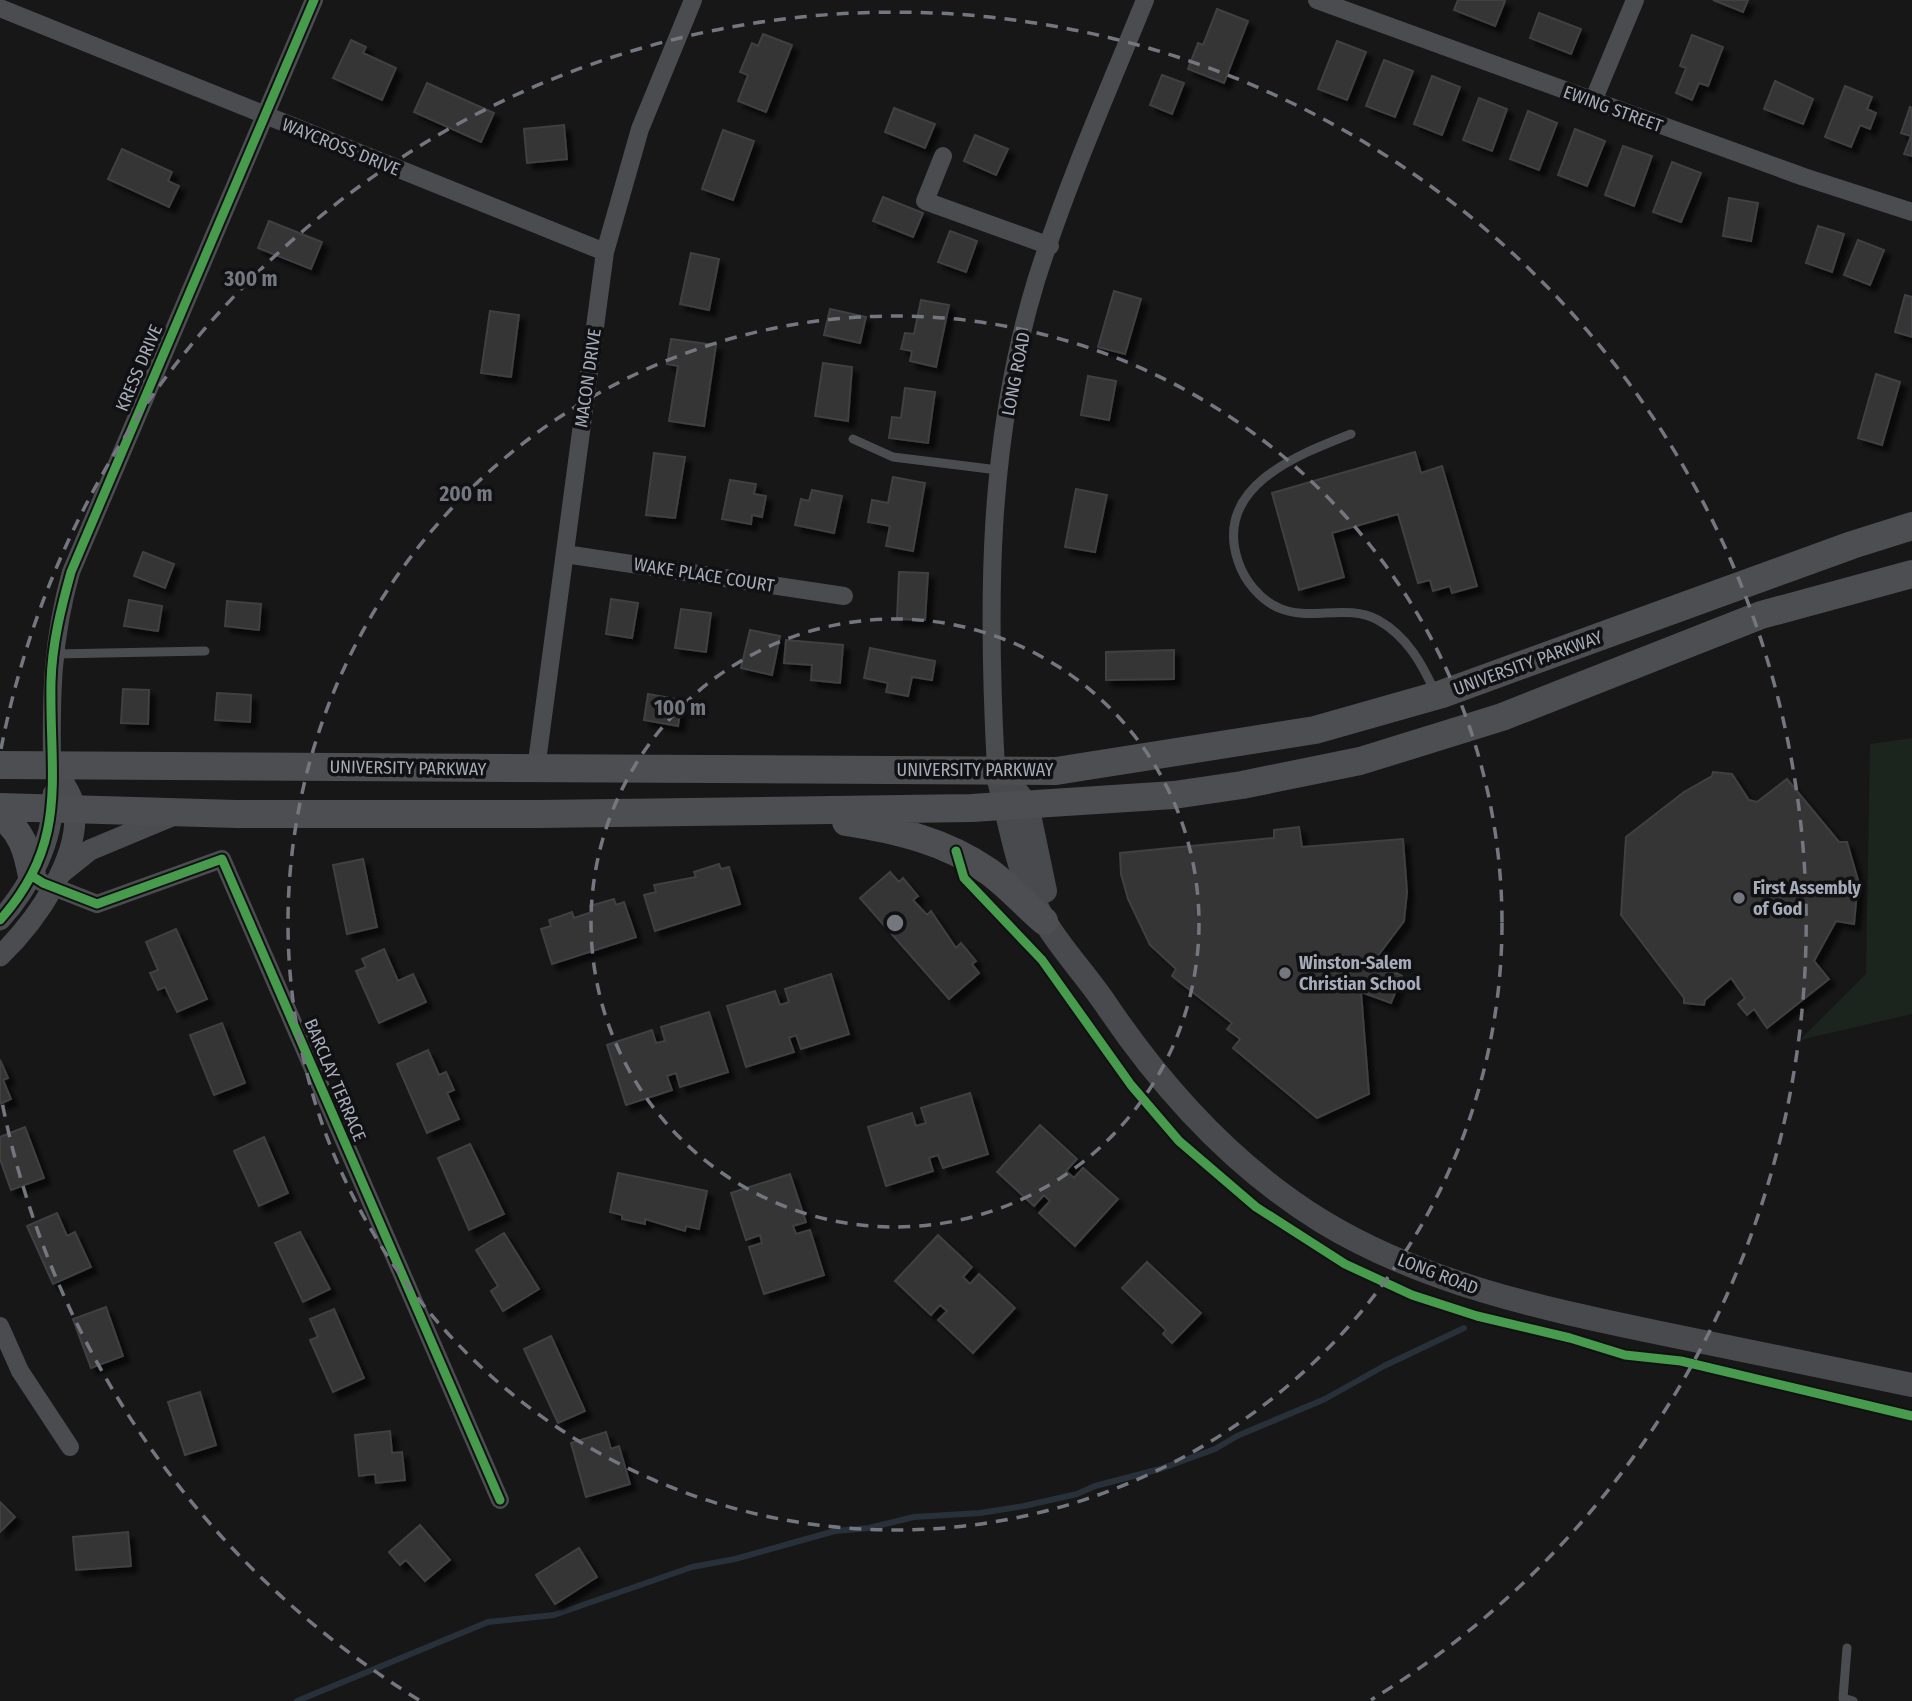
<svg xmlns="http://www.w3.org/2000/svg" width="1912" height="1701" font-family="'Fira Sans Condensed',sans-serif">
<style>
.green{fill:#1c241e}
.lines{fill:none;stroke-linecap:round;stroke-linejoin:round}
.stream{stroke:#28303a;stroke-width:6}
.building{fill:#353536;stroke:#3f4043;stroke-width:2;filter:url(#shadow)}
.service{stroke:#4a4c50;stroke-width:9}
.minor{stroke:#4a4c50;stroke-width:18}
.tertiary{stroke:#4a4c50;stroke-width:21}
.secondary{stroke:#484a4e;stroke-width:24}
.primary{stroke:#4d4e51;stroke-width:28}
.cycleway-casing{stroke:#111113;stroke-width:13}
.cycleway{stroke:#469c4c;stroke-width:9}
.ring{fill:none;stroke:#747780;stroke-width:3.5;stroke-dasharray:12 9}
.poi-dot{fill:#747780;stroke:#111113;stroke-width:2.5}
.labels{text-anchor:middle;stroke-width:7;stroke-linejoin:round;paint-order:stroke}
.street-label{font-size:18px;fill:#a6abb9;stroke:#111113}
.poi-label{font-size:18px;font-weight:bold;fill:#a6abb9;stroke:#111113;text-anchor:start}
.centre{fill:#747780;stroke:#111113;stroke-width:3.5}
.ring-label{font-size:21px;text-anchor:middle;font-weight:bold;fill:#747780;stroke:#111113;stroke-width:7;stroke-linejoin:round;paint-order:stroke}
</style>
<defs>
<filter id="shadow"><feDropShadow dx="6" dy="6" stdDeviation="2" flood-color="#0009"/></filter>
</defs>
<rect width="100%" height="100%" fill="#171717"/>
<!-- green -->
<path class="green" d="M1912,738V1014L1800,1040L1866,974L1870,744Z"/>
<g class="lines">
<!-- stream -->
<path class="stream" d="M297,1701L488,1622L554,1615L692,1567L735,1559L835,1531L869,1528L914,1517L980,1513L1024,1506L1077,1494L1095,1486L1160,1469L1215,1449L1237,1436L1325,1399L1384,1366L1464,1328"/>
</g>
<!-- building -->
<path class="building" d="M1458,0H1502L1505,1L1495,26L1454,10Z
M1713,0H1748L1743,12Z
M1217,9L1248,21L1224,83L1188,69L1198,43L1203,45Z
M1539,13L1581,29L1571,54L1530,38Z
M763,34L792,45L766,112L738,101L748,75L740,72L752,43L758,46Z
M1692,35L1723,47L1708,86L1699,83L1692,100L1676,93L1686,68L1680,66Z
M351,40L366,47L363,53L396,68L382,100L333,78Z
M1337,41L1366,52L1347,100L1318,89Z
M1384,60L1413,71L1395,117L1366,106Z
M1162,75L1184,83L1172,114L1150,105Z
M1432,76L1460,87L1442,135L1414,124Z
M1775,81L1813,99L1803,124L1764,109Z
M427,83L494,113L481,142L414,112Z
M1845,86L1872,97L1867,109L1876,113L1870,129L1860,125L1851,147L1825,137Z
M1479,98L1507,109L1492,151L1463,140Z
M1910,107L1912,108V156L1904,154L1911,136L1901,133Z
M894,108L935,124L925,148L885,132Z
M1528,111L1557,123L1539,170L1510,159Z
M564,125L567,159L527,163L524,129Z
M1575,129L1605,141L1587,186L1558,175Z
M723,130L754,141L733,200L702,189Z
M975,135L1008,149L996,175L964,161Z
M1623,146L1652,156L1634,206L1605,195Z
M122,149L172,172L168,181L179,186L169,207L108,179Z
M1672,162L1701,173L1681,222L1653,212Z
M883,197L923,213L913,237L873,221Z
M1729,198L1758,203L1751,241L1723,236Z
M269,221L322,242L311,269L258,248Z
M1818,226L1844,234L1832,272L1806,263Z
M950,231L977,241L966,272L938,262Z
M1858,240L1884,250L1870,285L1844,275Z
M691,253L719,259L709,310L680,304Z
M1114,291L1141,299L1125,354L1098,347Z
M1905,295L1912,297V337L1895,332Z
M921,300L949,305L936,367L910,361L912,351L901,349L905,333L914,334Z
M830,309L866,317L860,343L824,335Z
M490,311L519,315L511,377L481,373Z
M671,339L716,345L704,426L669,421L678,366L667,364Z
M823,363L852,367L848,421L815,416Z
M1876,374L1900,382L1882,445L1858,438Z
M1088,376L1116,381L1109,420L1081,415Z
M905,388L935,392L928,443L889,438L892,417L901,418Z
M1415,452L1421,473L1442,466L1477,586L1452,593L1450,586L1433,591L1430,580L1418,583L1398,514L1332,533L1344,577L1299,590L1272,493Z
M654,453L685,457L675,518L646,515Z
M893,477L925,483L913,551L886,546L890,526L868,522L872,500L888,503Z
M730,480L756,484L754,494L766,496L762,517L752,515L751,524L722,519Z
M1076,489L1107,495L1095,552L1065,547Z
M812,490L842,496L834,533L795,525L801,499L809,501Z
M143,552L174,564L165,588L134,576Z
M899,572L928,573L925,620L897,619Z
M611,599L638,603L632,638L606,634Z
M129,600L162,606L158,631L124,626Z
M227,601L261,604L259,630L225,626Z
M681,609L711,613L706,652L675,648Z
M750,630L780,636L772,675L741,668Z
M786,640L843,645L840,683L811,680L812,665L784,663Z
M870,648L935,661L932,680L912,677L908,696L886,692L888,683L864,678Z
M1174,650V679L1106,680V652Z
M123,689L149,690L148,724L121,723Z
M217,693L251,695L250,722L215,720Z
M648,694L682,700L678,726L644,720Z
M1713,772L1732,774L1749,800L1757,802L1787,779L1839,842H1847L1858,880L1854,924L1836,921L1814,961L1829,979L1767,1028L1754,1009L1747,1015L1738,1004L1745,998L1731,978L1705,1000L1704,1005L1684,1003V998L1621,915L1626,837L1684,792L1712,776Z
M1299,827L1302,847L1403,839L1407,892L1404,921L1374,961L1402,976L1391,1003L1361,992L1369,1094L1317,1118L1233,1048L1240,1039L1227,1029L1232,1023L1172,976L1176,969L1150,945L1128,899L1121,874L1120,853L1274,838V830Z
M363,859L377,927L347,934L333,865Z
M719,864L721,869L729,867L740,904L655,931L644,895L656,892L654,885L696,877L694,872Z
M890,872L899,882L903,878L918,896L913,900L927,915L931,911L956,948L961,943L976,961L972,964L979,973L949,999L860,898Z
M614,899L616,905L624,902L636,937L552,964L541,929L551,926L549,920L572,912L574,918L592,912L590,906Z
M176,929L207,999L177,1012L165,987L158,990L150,973L158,970L146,942Z
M384,949L398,981L413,974L426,1002L379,1023L356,971L366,967L362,959Z
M831,974L849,1034L801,1049L796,1035L789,1038L794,1052L746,1067L727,1006L775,991L780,1005L789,1002L785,989Z
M709,1012L728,1072L680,1087L676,1073L667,1076L672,1090L626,1105L607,1045L652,1030L656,1043L665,1041L661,1027Z
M222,1023L245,1083L214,1095L190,1035Z
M428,1050L439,1075L446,1072L454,1090L447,1093L459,1119L427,1133L397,1064Z
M0,1060L8,1078L3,1080L11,1099L0,1104Z
M970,1093L988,1154L943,1168L938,1155L929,1158L933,1171L886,1186L868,1127L912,1113L916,1126L926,1123L921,1108Z
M1040,1125L1077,1159L1066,1171L1074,1178L1083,1168L1118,1199L1075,1246L1039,1213L1050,1201L1044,1195L1034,1206L997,1172Z
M25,1127L44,1178L11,1190L0,1159V1137Z
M264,1137L288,1193L259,1206L234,1151Z
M470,1144L504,1214L469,1230L438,1158Z
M618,1173L707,1191L699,1229L686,1226L685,1231L645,1219V1224L622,1219V1215L610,1212Z
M790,1174L806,1222L793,1226L796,1234L810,1230L824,1275L764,1294L749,1247L762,1243L760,1235L746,1240L731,1193Z
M57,1213L67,1236L75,1232L91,1267L53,1284L27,1226Z
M300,1232L330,1289L303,1302L275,1243Z
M504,1233L539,1289L503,1311L491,1291L498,1286L476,1250Z
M938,1235L972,1267L963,1277L970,1284L979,1274L1015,1308L973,1353L938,1320L947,1311L940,1305L931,1315L895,1281Z
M1147,1262L1201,1313L1172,1343L1163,1334L1166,1330L1122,1288Z
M106,1307L123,1356L91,1368L73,1319Z
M334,1309L364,1378L333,1392L310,1340L318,1337L310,1319Z
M551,1336L585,1411L558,1423L524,1349Z
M200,1392L216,1445L185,1455L168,1402Z
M390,1431L392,1453L402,1452L405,1480L376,1483L375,1474L359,1476L355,1435Z
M606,1432L611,1449L619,1446L630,1484L586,1497L571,1443Z
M0,1502L15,1517L0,1532Z
M420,1525L450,1560L425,1581L406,1560L400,1565L389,1552Z
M128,1532L131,1566L76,1570L73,1537Z
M579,1548L597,1577L555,1604L536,1575Z"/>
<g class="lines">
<!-- service -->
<path class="service" d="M1351,434C1297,455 1213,487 1238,561C1244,580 1260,600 1279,608C1310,622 1346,603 1378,620C1408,637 1422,664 1436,694
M853,439L893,457L998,470
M55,654L205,651
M1847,1648L1843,1698L1853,1701"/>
<!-- minor -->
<path class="minor" d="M1317,0L1804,177L1912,212
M0,8L605,252
M1593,101L1635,0
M943,156L925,201L1050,246
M565,554L844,596
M52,764C51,695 52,639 71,572L314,0
M536,769L605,252L640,129L693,0
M996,769C987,604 987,442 1036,281C1066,186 1107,93 1145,0
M41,882L97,904L222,859L500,1500
M0,1326L20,1371L70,1447"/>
<!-- tertiary -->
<path class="tertiary" d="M60,874L90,850L174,815
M0,920C30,887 54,840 53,794
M0,956C35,922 85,854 73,801C69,788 59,776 52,764"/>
<!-- secondary -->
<path class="secondary" d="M996,769C1008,811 1014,855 1031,895C1048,935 1081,968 1105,1003C1162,1088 1235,1168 1323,1222C1424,1283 1540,1308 1655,1332C1740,1350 1826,1367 1912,1385
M1015,790L1027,805L1045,891"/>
<!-- primary -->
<path class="primary" d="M0,765L1056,771L1315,730L1442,694L1852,545L1912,526
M0,807L236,814H539L972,808L1174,795L1242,785L1360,761L1502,717L1761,615L1912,574
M0,815C22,831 27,850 32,876
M846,822C897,830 945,841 988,871C1008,885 1025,905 1044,921"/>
<defs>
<path id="cycleway" d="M956,851L964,878L1042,960L1131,1085L1179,1141L1256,1207L1345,1264L1412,1295L1477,1316L1570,1338L1625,1355L1681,1361L1912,1416
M32,876L43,883L97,904L222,859L500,1500
M0,920C70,842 49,776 51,682C52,644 61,608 71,572L314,0"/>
</defs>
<!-- cycleway casing -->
<use href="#cycleway" class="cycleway-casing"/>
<!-- cycleway -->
<use href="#cycleway" class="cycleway"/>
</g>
<!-- distance rings -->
<g class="ring">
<circle cx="895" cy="923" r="304"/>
<circle cx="895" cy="923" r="607"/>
<path d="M419 1700A911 911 0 0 1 1 1097M1 749A911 911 0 1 1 1371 1700"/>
</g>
<!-- markers -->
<g class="poi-dot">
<circle cx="1739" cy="898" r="7"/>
<circle cx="1285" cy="973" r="7"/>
</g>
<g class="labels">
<!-- street labels -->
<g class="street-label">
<text transform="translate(1613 109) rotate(20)" y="6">EWING STREET</text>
<text transform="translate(341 147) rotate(22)" y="6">WAYCROSS DRIVE</text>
<text transform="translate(139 368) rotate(-67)" y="6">KRESS DRIVE</text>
<text transform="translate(1016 374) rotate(-79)" y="6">LONG ROAD</text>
<text transform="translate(588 378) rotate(-82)" y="6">MACON DRIVE</text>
<text transform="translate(704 575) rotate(9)" y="6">WAKE PLACE COURT</text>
<text transform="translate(1528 663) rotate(-20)" y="6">UNIVERSITY PARKWAY</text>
<text transform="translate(408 768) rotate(1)" y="6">UNIVERSITY PARKWAY</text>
<text x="975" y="776">UNIVERSITY PARKWAY</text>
<text transform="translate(335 1080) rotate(67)" y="6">BARCLAY TERRACE</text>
<text transform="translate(1438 1274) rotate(21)" y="6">LONG ROAD</text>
</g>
<!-- poi labels -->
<g class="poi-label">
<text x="1753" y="894">First Assembly<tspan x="1753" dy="21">of God</tspan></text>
<text x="1299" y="969">Winston-Salem<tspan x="1299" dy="21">Christian School</tspan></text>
</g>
</g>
<circle cx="895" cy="923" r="10" class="centre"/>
<g class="ring-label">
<text x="251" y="286">300 m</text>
<text x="466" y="501">200 m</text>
<text x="680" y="715">100 m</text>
</g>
</svg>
